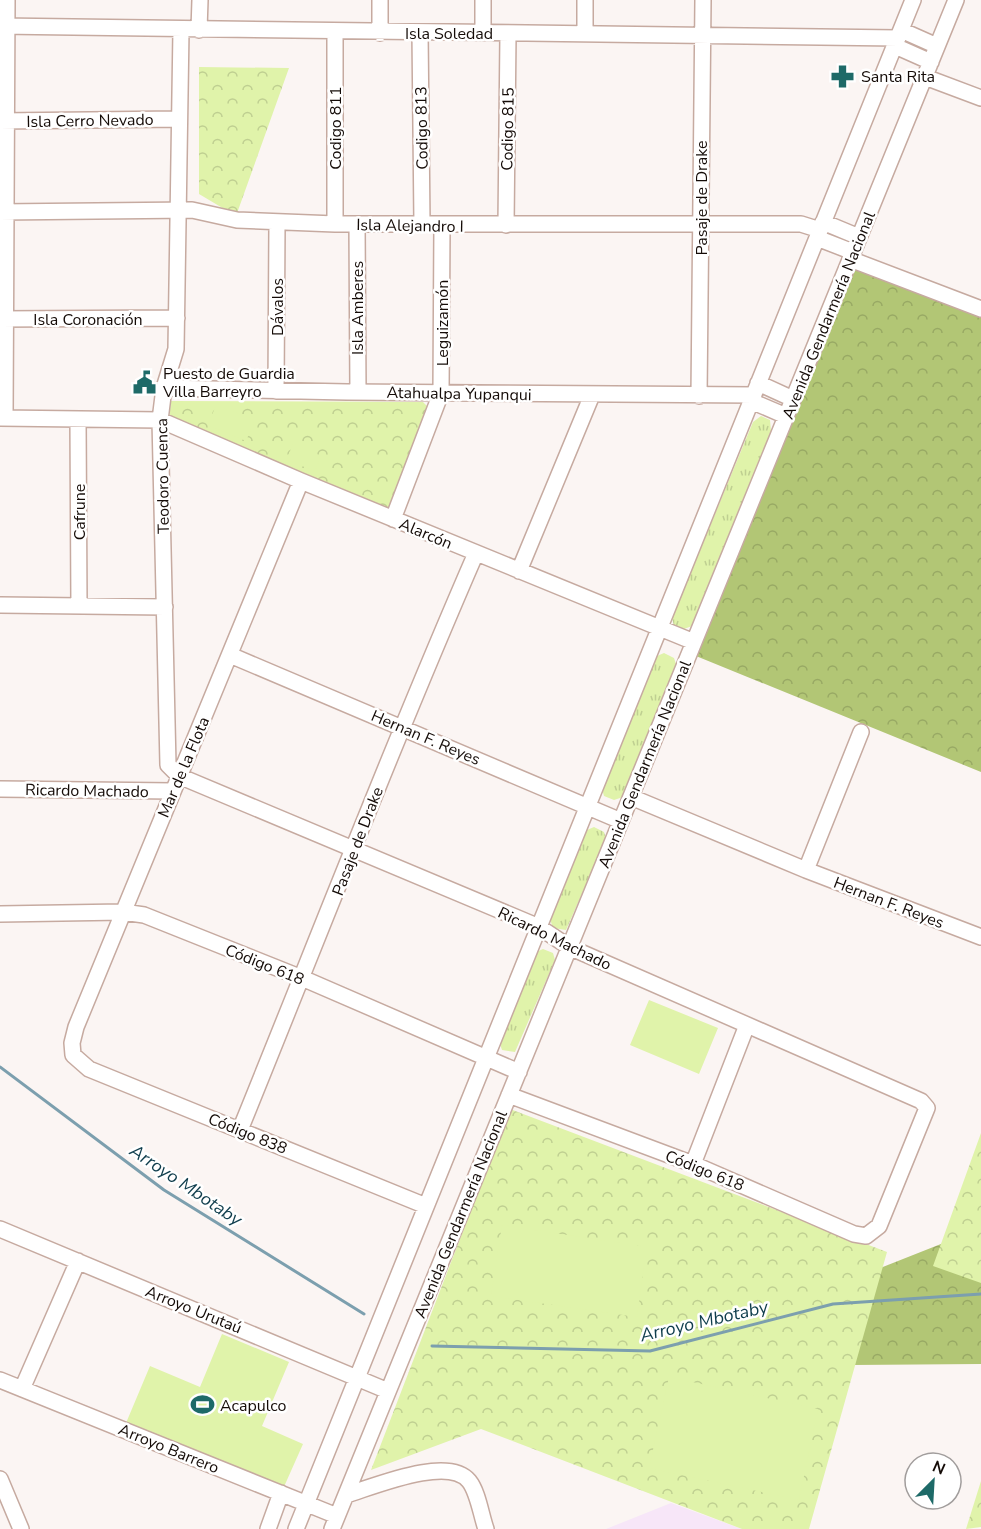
<svg xmlns="http://www.w3.org/2000/svg" width="981" height="1529" font-family="'Nunito Sans',sans-serif">
<style>
.commercial{fill:#f7e6f8}
.grass{fill:url(#grass-tufts)}
.forest{fill:url(#forest-crowns)}
.park{fill:url(#park-crowns)}
.garden{fill:#e0f3aa}
.lines{fill:none;stroke-linecap:round;stroke-linejoin:round}
.stream{stroke:#7c9fae;stroke-width:3}
.minor-casing{stroke:#c6aaa0;stroke-width:18}
.minor{stroke:#fff;stroke-width:15}
.labels{text-anchor:middle;stroke-width:5;stroke-linejoin:round;paint-order:stroke}
.street-label{font-size:16px;fill:#140b07;stroke:#fff}
.poi-label{font-size:16px;fill:#140b07;stroke:#fff;text-anchor:start}
.water-label{font-size:18px;font-style:italic;fill:#0f3d4c;stroke:#fff}
</style>
<defs>
<pattern id="grass-tufts" width="24" height="20" patternUnits="userSpaceOnUse" patternTransform="scale(1.5)"><rect width="24" height="20" fill="#e0f3aa"/><path d="M3 7l-1-3M5 7V3M7 7l1-3M15 17l-1-3M17 17v-4M19 17l1-3" fill="none" stroke="#bfcf91"/></pattern>
<pattern id="forest-crowns" width="20" height="18" patternUnits="userSpaceOnUse" patternTransform="scale(1.5)"><rect width="20" height="18" fill="#b2c675"/><path d="M2 6a3 3 0 1 1 6 0M12 15a3 3 0 1 1 6 0" fill="none" stroke="#98a964"/></pattern>
<pattern id="park-crowns" width="20" height="18" patternUnits="userSpaceOnUse" patternTransform="scale(1.5)"><rect width="20" height="18" fill="#e0f3aa"/><path d="M2 6a3 3 0 1 1 6 0M12 15a3 3 0 1 1 6 0" fill="none" stroke="#bfcf91"/></pattern>
</defs>
<rect width="100%" height="100%" fill="#fbf5f3"/>
<!-- commercial -->
<path class="commercial" d="M671,1503L742,1529H606Z"/>
<!-- grass -->
<path class="grass" d="M761,416L770,420L771,431L692,626L684,629L674,626L672,618L753,422Z
M664,653L674,658L676,664L623,797L614,800L604,796L602,789L657,656Z
M594,827L604,832L606,839L566,930L553,928L550,919L587,830Z
M543,949L553,953L555,960L515,1052L502,1050L499,1041L536,952Z"/>
<!-- forest -->
<path class="forest" d="M847,263L981,316V772L696,656Z
M981,1235V1364L852,1365L807,1297L951,1240Z"/>
<!-- park -->
<path class="park" d="M199,67L289,68L236,216L199,194Z
M171,401L423,402L432,411L390,511L169,420Z
M510,1109L887,1252L809,1529H742L481,1429L371,1470Z
M981,1133V1283L933,1266Z
M981,1481V1527L966,1529Z"/>
<!-- garden -->
<path class="garden" d="M216,405L255,420L246,441L208,425Z
M293,444L321,456L315,471L286,460Z
M649,1000L718,1028L699,1074L630,1045Z
M502,1225L647,1247L637,1317L491,1296Z
M222,1334L289,1362L262,1426L303,1444L283,1489L126,1423L150,1366L200,1387Z
M669,1377L818,1409L799,1500L649,1468Z"/>
<g class="lines">
<!-- stream -->
<path class="stream" d="M0,1067L164,1190L364,1314
M432,1346L650,1351L833,1304L981,1294"/>
<defs>
<path id="minor" d="M380,0V33
M483,0V33
M585,0V33
M0,26L898,38
M181,30L176,349L164,388L160,420L168,765L179,776L539,927L569,947L921,1101L927,1108L879,1226L866,1236L854,1234L693,1164L509,1095
M199,30L200,0
M901,30L937,46
M420,32L422,224
M895,46L931,62
M925,77L981,98
M0,121L179,119
M0,212L192,210L237,220L335,224H801L820,230
M823,222L859,237
M335,224V32
M357,224L358,392
M506,225L508,34
M817,238L853,252
M850,259L981,309
M0,319L177,318
M758,383L793,399
M164,388L347,392L754,395
M276,391L277,223
M699,396L703,0
M751,401L786,416
M0,418L160,420L301,481L694,642
M5,418L7,0
M78,419L79,606
M301,481L76,1027L72,1043L73,1055L89,1069L426,1206
M393,519L441,393L442,225
M519,571L592,395
M0,605L165,607
M230,655L621,821
M0,789L173,791
M631,797L806,870L981,937
M806,870L861,732
M0,914L123,912L144,915L302,978L519,1072
M240,1130C318,938 393,744 476,553
M693,1164L747,1025
M0,1229L388,1391
M0,1380L337,1516
M22,1389L78,1261
M0,1479L21,1529
M346,1495C373,1487 448,1455 469,1481C478,1492 481,1515 486,1529
M268,1529L281,1493
M296,1529L913,0
M332,1529L956,0"/>
</defs>
<!-- minor casing -->
<use href="#minor" class="minor-casing"/>
<!-- minor -->
<use href="#minor" class="minor"/>
</g>
<!-- icons -->
<defs>
<symbol id="pharmacy-bare" viewBox="-9 -9 18 18"><path d="M-2-6h4v4h4v4h-4v4h-4v-4h-4v-4h4Z" fill="#1e6a68" stroke="#fff" stroke-width="2.5" paint-order="stroke"/></symbol>
<symbol id="civic-bare" viewBox="-9 -9 18 18"><path d="M-.6-6.5H3V-4.5H.6V-3L4-1V1h2V6H-6V1h2V-1L-.6-3ZM-1.2 2.5V6h2.4V2.5Z" fill="#1e6a68" stroke="#fff" stroke-width="2.5" paint-order="stroke"/></symbol>
<symbol id="stadium-bare" viewBox="-9 -9 18 18"><path d="M0-5a6.5 5 0 1 0 0 10a6.5 5 0 1 0 0-10ZM-3.5-1.8h7v3.6h-7Z" fill="#1e6a68" stroke="#fff" stroke-width="2.5" paint-order="stroke"/></symbol>
</defs>
<g fill-rule="evenodd">
<use href="#pharmacy-bare" x="826" y="60" width="33" height="33"/>
<use href="#civic-bare" x="128" y="366" width="33" height="33"/>
<use href="#stadium-bare" x="186" y="1388" width="33" height="33"/>
</g>
<g class="labels">
<!-- street labels -->
<g class="street-label">
<text x="449" y="39">Isla Soledad</text>
<text transform="translate(90 120) rotate(-1)" y="6">Isla Cerro Nevado</text>
<text transform="translate(335 128) rotate(-90)" y="6">Codigo 811</text>
<text transform="translate(421 128) rotate(-91)" y="6">Codigo 813</text>
<text transform="translate(507 129) rotate(-89)" y="6">Codigo 815</text>
<text transform="translate(701 198) rotate(-90)" y="6">Pasaje de Drake</text>
<text transform="translate(410 225) rotate(1)" y="6">Isla Alejandro I</text>
<text transform="translate(277 307) rotate(-90)" y="6">Dávalos</text>
<text transform="translate(357 308) rotate(-90)" y="6">Isla Amberes</text>
<text transform="translate(828 315) rotate(-68)" y="6">Avenida Gendarmería Nacional</text>
<text x="88" y="325">Isla Coronación</text>
<text transform="translate(442 323) rotate(-90)" y="6">Leguizamón</text>
<text transform="translate(459 393) rotate(1)" y="6">Atahualpa Yupanqui</text>
<text transform="translate(162 476) rotate(-91)" y="6">Teodoro Cuenca</text>
<text transform="translate(79 512) rotate(-90)" y="6">Cafrune</text>
<text transform="translate(426 533) rotate(23)" y="6">Alarcón</text>
<text transform="translate(426 737) rotate(23)" y="6">Hernan F. Reyes</text>
<text transform="translate(644 764) rotate(-68)" y="6">Avenida Gendarmería Nacional</text>
<text transform="translate(183 767) rotate(-67)" y="6">Mar de la Flota</text>
<text transform="translate(87 790) rotate(1)" y="6">Ricardo Machado</text>
<text transform="translate(357 841) rotate(-69)" y="6">Pasaje de Drake</text>
<text transform="translate(889 902) rotate(21)" y="6">Hernan F. Reyes</text>
<text transform="translate(555 938) rotate(26)" y="6">Ricardo Machado</text>
<text transform="translate(265 964) rotate(22)" y="6">Código 618</text>
<text transform="translate(248 1133) rotate(22)" y="6">Código 838</text>
<text transform="translate(705 1170) rotate(22)" y="6">Código 618</text>
<text transform="translate(460 1214) rotate(-68)" y="6">Avenida Gendarmería Nacional</text>
<text transform="translate(194 1309) rotate(22)" y="6">Arroyo Urutaú</text>
<text transform="translate(169 1448) rotate(22)" y="6">Arroyo Barrero</text>
</g>
<!-- poi labels -->
<g class="poi-label">
<text x="861" y="82">Santa Rita</text>
<text x="163" y="379">Puesto de Guardia<tspan x="163" dy="18">Villa Barreyro</tspan></text>
<text x="220" y="1411">Acapulco</text>
</g>
<!-- water labels -->
<g class="water-label">
<text transform="translate(186 1185) rotate(34)" y="6">Arroyo Mbotaby</text>
<text transform="translate(704 1321) rotate(-13)" y="6">Arroyo Mbotaby</text>
</g>
</g>
<!-- north arrow -->
<g transform="translate(933 1481) rotate(24)"><circle r="28" fill="#ffffff" stroke="#a19d9c" stroke-width="1.5"/>
<path d="M0-4.5L10 22L0 15L-10 22Z" fill="#1e6a68"/>
<text y="-9" font-size="16" font-weight="bold" text-anchor="middle" fill="#140b07">N</text>
</g>
</svg>
